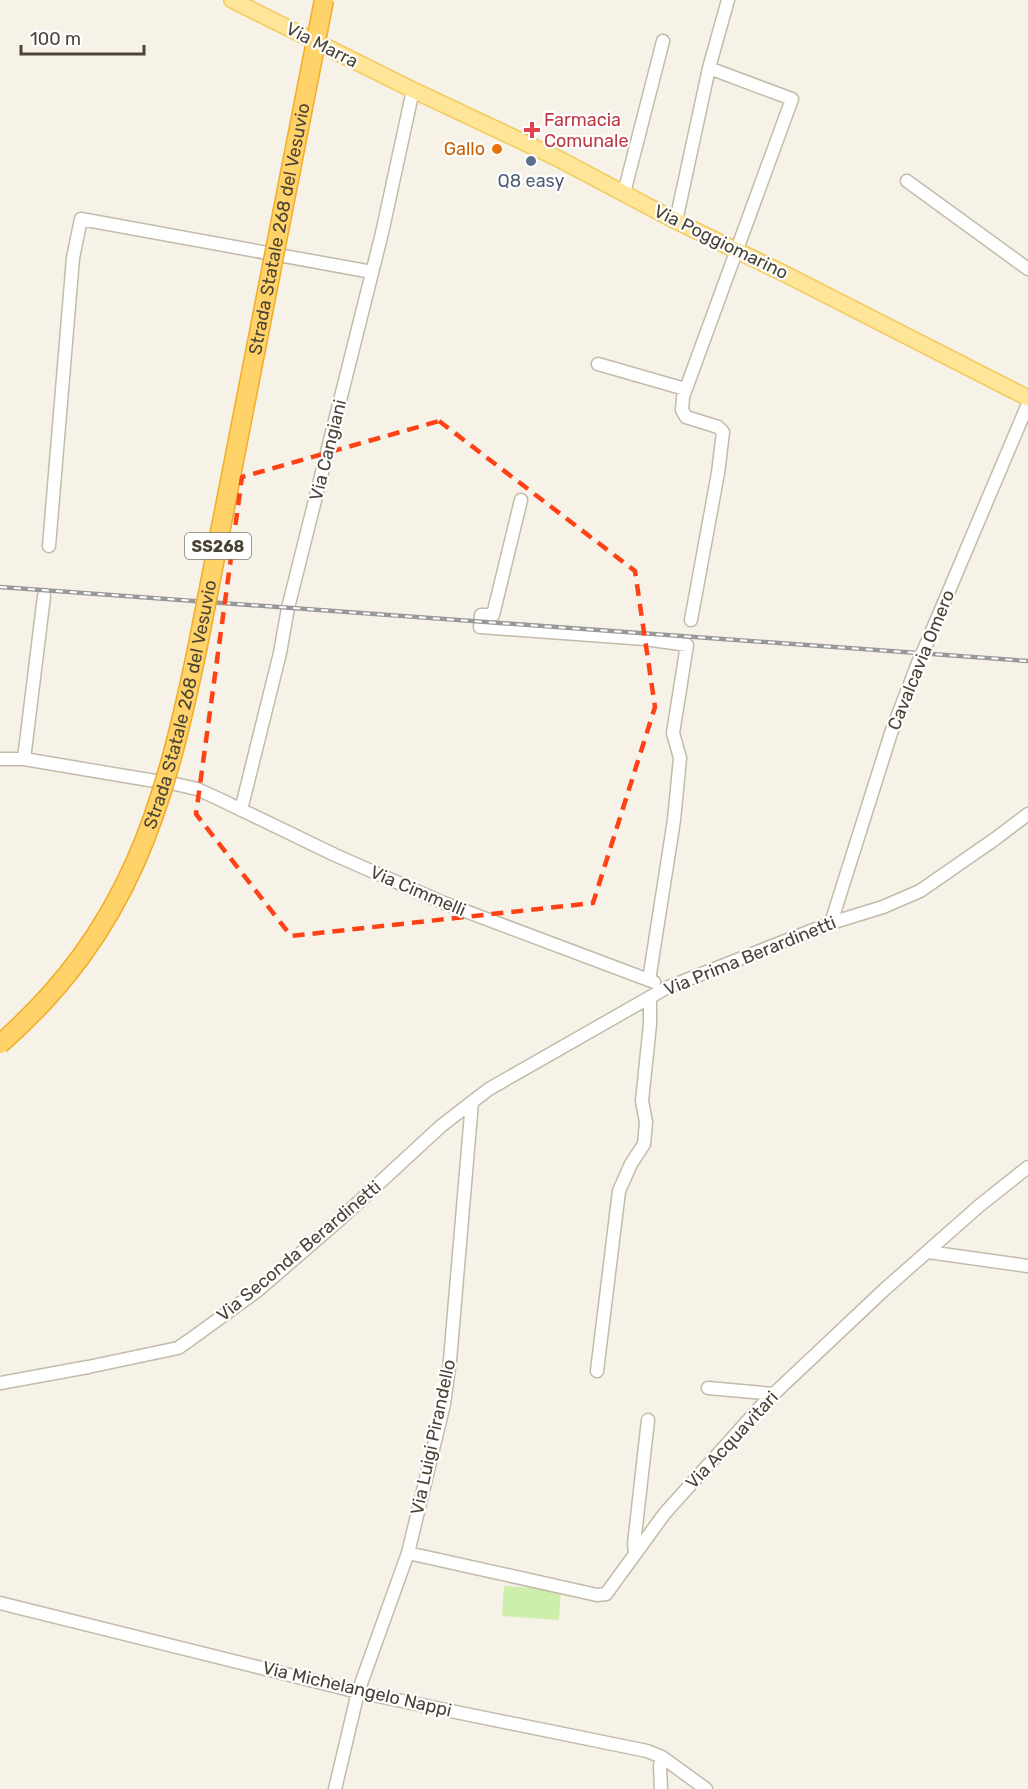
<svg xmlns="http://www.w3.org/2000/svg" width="1028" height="1789" font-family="Rubik,sans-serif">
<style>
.green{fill:#ceeeac}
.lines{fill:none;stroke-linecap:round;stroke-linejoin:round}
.minor-casing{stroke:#c3bba9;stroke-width:15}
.major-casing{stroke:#f2c95a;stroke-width:18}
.minor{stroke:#fff;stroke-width:12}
.major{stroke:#ffe598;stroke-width:15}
.rail-casing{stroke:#989898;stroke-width:4.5}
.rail{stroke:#fff;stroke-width:2;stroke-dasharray:7;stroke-linecap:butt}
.minor-bridge-casing{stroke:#c3bba9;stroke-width:15;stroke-linecap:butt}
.highway-bridge-casing{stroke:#f0ad28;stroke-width:21;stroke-linecap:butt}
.minor-bridge{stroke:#fff;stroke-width:12}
.highway-bridge{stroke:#ffd26a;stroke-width:18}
.marked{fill:none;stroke:#ff4116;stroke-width:4.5;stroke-dasharray:12 8;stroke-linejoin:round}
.health-dot{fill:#e0444e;stroke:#fff;stroke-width:2}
.food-dot{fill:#e8710a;stroke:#fff;stroke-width:2}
.service-dot{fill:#5c6f8a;stroke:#fff;stroke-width:2}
.labels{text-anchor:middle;stroke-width:4.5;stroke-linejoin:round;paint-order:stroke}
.shield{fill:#fff;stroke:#807b72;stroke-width:1.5}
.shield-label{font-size:16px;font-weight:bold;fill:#4a4336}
.street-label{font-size:18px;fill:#4a4336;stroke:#fff}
.health-label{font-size:18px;fill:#be3a42;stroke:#fff;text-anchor:start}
.food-label{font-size:18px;fill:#c56008;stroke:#fff;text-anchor:end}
.service-label{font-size:18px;fill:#4e5e75;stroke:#fff}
</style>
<rect width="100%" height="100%" fill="#f6f2e8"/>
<!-- green -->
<path class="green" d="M504,1586L561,1590L559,1620L502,1616Z"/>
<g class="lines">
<defs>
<path id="minor" d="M907,181L1028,269
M624,193L663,41
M676,221L709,68L728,0
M598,364L685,389
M521,500L493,615H481L480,627L645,639L687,645L673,733L680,758L674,820L649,980
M49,546L73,258L81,219L372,272
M691,620L718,473L723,432L718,427L686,417L682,410L683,397L792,99L709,68
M926,645L1028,404
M0,759H24L155,781
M24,759L44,596
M175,784L197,789L219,799L335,855L444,903L654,982
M241,810L280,653L288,608L382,233L413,90
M831,923L891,733L918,663
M928,1252L1028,1266
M597,1371L619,1191L631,1164L644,1144L646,1122L642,1101L650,1024V997
M0,1383L88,1367L178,1348L191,1339L257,1291L337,1222L441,1126L489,1089L666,988L831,923L883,907L920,891L995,839L1028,814
M708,1388L774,1394
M408,1553L597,1595L606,1594L665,1513L762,1405L885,1289L979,1206L1028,1167
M635,1553L634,1544L648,1420
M0,1603L358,1692L647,1751L662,1757L706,1789
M335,1789L358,1692L408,1553L444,1404L450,1360L472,1102
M661,1789L660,1766L662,1757"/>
<path id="major" d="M232,0L413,90L557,158L676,221L787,275L1028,398"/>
</defs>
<!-- minor casing -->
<use href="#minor" class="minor-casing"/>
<!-- major casing -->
<use href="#major" class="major-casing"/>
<!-- minor -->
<use href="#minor" class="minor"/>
<!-- major -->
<use href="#major" class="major"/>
<defs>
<path id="rail" d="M0,587L1028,661"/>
</defs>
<!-- rail casing -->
<use href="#rail" class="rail-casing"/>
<!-- rail -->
<use href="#rail" class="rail"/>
<defs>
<path id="minor-bridge" d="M918,663L926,645"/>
<g id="highway-bridge">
<path id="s1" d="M0,1044C130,930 164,808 198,645L324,0"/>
</g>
</defs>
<!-- minor-bridge casing -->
<use href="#minor-bridge" class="minor-bridge-casing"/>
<!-- highway-bridge casing -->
<use href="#highway-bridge" class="highway-bridge-casing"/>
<!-- minor-bridge -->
<use href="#minor-bridge" class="minor-bridge"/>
<!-- highway-bridge -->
<use href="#highway-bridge" class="highway-bridge"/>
</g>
<!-- marked area -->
<path class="marked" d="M439,421L635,571L655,707L593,903L291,936L196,814L242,477Z"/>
<!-- markers -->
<path class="health-dot" d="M529 121h6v6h6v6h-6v6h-6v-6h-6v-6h6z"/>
<circle class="food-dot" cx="497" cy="149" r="6"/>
<circle class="service-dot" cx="531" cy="161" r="6"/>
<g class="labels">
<!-- shield labels -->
<rect class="shield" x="185" y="533" width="66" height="26" rx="4.5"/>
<g class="shield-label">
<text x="218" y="552">SS268</text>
</g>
<!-- street labels -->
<g class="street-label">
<text transform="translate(322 45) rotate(27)" y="6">Via Marra</text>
<text dy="6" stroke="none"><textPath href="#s1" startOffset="879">Strada Statale 268 del Vesuvio</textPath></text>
<text transform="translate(721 242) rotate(26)" y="6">Via Poggiomarino</text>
<text transform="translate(328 450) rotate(-76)" y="6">Via Cangiani</text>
<text transform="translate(921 660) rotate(-68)" y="6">Cavalcavia Omero</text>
<text dy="6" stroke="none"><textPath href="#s1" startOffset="393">Strada Statale 268 del Vesuvio</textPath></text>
<text transform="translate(418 891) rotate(23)" y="6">Via Cimmelli</text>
<text transform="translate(750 956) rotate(-22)" y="6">Via Prima Berardinetti</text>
<text transform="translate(299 1251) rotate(-40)" y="6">Via Seconda Berardinetti</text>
<text transform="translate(433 1437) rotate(-78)" y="6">Via Luigi Pirandello</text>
<text transform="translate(732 1440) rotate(-47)" y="6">Via Acquavitari</text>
<text transform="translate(357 1689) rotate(13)" y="6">Via Michelangelo Nappi</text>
</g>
<!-- health labels -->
<g class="health-label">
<text x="544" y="126">Farmacia<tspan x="544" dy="21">Comunale</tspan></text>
</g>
<!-- food labels -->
<g class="food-label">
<text x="485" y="155">Gallo</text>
</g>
<!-- service labels -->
<g class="service-label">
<text x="531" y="187">Q8 easy</text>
</g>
</g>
<!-- scale -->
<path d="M21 45v9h123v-9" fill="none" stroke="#4a4336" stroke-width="3"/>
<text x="30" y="45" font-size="18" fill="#4a4336" stroke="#ffffff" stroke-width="4.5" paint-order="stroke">100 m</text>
</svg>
